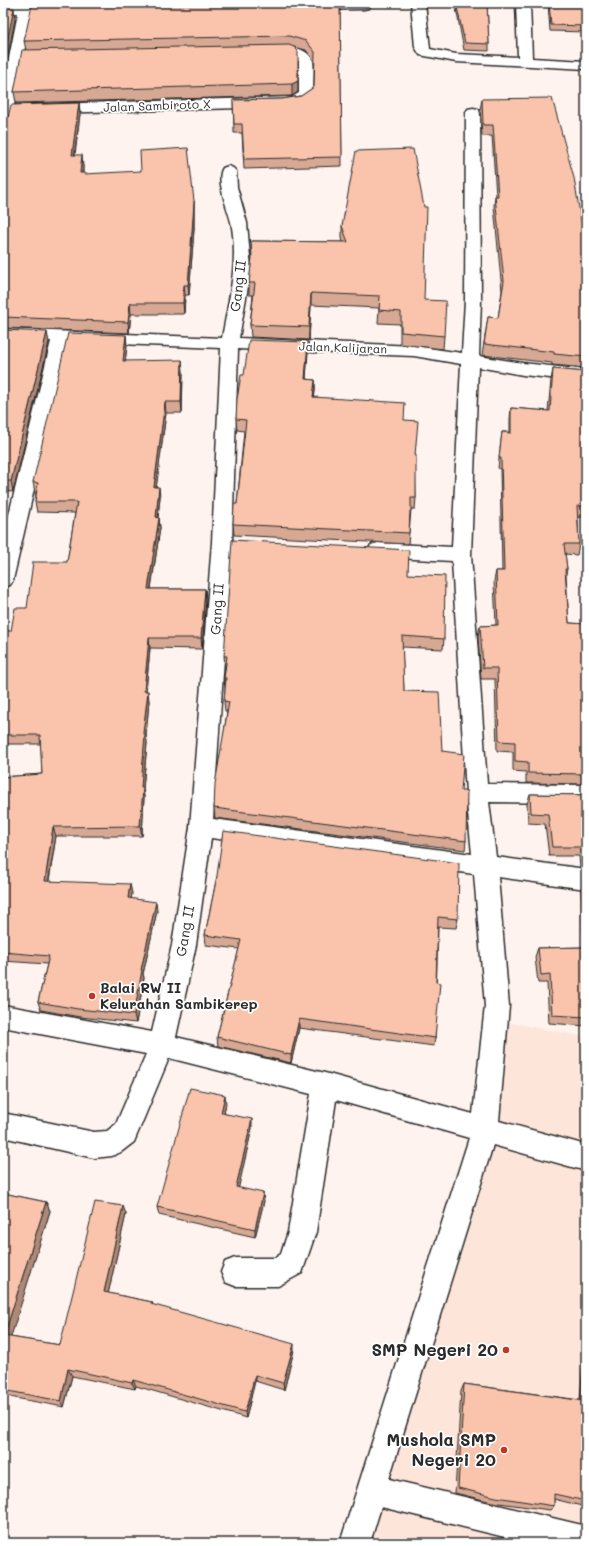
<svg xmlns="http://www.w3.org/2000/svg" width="589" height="1546" font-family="Mali,sans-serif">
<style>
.built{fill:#fde5da}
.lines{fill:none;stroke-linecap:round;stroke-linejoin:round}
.minor-casing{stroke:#2b2b2b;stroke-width:3}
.minor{fill:#fff;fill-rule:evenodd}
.wall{fill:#d7a994;stroke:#2b2b2b}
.shaded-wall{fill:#af8978;stroke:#2b2b2b}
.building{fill:#fac4ac;stroke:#2b2b2b}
.poi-dot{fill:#c8321e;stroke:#fff;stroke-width:1.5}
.labels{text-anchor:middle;stroke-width:3.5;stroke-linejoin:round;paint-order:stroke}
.far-street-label{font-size:12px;fill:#2b2b2b;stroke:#fff}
.street-label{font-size:14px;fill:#2b2b2b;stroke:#fff}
.poi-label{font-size:14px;font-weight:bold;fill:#2b2b2b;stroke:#fff;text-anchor:start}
.near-poi-label{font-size:17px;font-weight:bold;fill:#2b2b2b;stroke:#fff;text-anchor:end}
</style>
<rect width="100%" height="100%" fill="#fef3ee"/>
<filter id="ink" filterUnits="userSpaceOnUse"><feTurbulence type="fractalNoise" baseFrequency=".025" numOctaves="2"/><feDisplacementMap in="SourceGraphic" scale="8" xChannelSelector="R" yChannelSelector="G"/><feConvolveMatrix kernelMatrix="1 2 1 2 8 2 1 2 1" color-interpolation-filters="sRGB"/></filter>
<g filter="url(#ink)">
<!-- built -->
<path class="built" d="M507,1022L586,1037V1543H390L373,1539L505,1076Z"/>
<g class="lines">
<defs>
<path id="minor" d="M20,3H34L33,5H67L69,8L67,11L62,12H32L24,52H56L58,55L56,58L23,60L14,105L292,97L299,93V61L290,55L264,54L262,51L264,48C278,45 306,44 313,61C315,68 313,86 313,95L301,104L282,107L12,114L8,127L3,128V88L18,13H3V5H20Z
M305,3H369L371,5L369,8L364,9L310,10L305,9L303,6Z
M411,3H425L430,49L456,54L518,57L516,3H530L532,58L586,61V69L456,62L420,55L415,47Z
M473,108L478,109L480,112L481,300L479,356L523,363L586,370V382L523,375L478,367L471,555L487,784L586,785V803L489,802L496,857L586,869V889L498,877L509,1006L499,1121L586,1145V1171L493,1145L389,1479L586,1526V1543H530L381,1507L370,1543H340L469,1138L336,1100L316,1232L302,1273L278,1286H235L225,1282L221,1272L225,1262L235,1258H275L281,1254L288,1232L311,1094L169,1058L134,1142L121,1152L112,1156L94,1158L3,1137V1113L94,1132L107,1131L116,1124L146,1054L3,1027V1005L152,1032L172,945L190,827L212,542L221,348L68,342L13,580L10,585L3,587V539L51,341L3,339V329L222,338C229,299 239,261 231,222C228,209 215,179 223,168L228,166L233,168L236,171L237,187L247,223L251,269L239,338L414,346L462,353L465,300L466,112L468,109ZM238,349L414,356L461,364L452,547L378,543L371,545L368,550L371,555L378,557L452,561L466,793L472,854L213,819L232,542ZM211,838L474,874L485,1006L473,1114L325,1073L176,1037L196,945Z"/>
</defs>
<!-- minor casing -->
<use href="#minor" class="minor-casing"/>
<!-- minor -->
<use href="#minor" class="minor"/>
</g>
<!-- wall -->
<path class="wall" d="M340,3L342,166L244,169L242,133H234L233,100L282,99L301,96L314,87V61L306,50L294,47L298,92L292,96L16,103L14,92L26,50L24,41Z
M455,3H487L489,44V51L464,50Z
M548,3H586V32L550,31Z
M482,99L586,251V368L552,365V363L482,355L488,317L498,318L502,291L494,206L495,196H496L492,136H482L480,110Z
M79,103L80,114L75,155L83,166V173L84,174L194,201V229L189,295H185L184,314H131L129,333L3,328V118Z
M342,226L424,300L444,336L443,349L400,344V324L378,323L379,308L311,305L309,340L251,337L250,325L253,295H249V283L252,260L251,241L343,242L342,238Z
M3,330L49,342L13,492L3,491Z
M126,335L127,346L125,361L183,371L182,413H166L156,487L160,497L158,517L159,518L160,528L151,589H205L206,599L202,649L150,648L146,691L149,701L146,735L147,743L143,789L144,797L142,836H56L49,881L132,893L131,899L157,911L143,974L144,978L136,1023L80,1017L41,1010L38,1002L47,964L3,961V777L42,774L41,744H3V631H11L27,608L67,562L75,513L37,512L35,502L36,493H35L33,482Z
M308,342L306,379L315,380V391L314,398L404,420L415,455L416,498L415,509H411L410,522L408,544L234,535L233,524L237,504L244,431L237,430L236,419L244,375Z
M553,369L586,372V517H578L579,544L577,555L565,554L567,569L566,574L569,623L586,624V662H582L586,712V784L526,783V772L513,771V752L497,751L495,679H481L478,636L480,626L496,625L494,581L496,571H502L500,469L498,468L502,432H510V419L511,408L548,411L551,380Z
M408,574L444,639L443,649L402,647L404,691L442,751L461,791L466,841L465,850L215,818L214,808L227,711H225L224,701L225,688L224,678L225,666L224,656Z
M530,794L586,795V869L580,867L579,856H549L545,824L528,823L527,804Z
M217,876L458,919L456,928L438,927L435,1038L434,1046L299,1028L291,1063L218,1046L217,1037L239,949L206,945L205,935Z
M584,881H586V1026L549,1023L547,983H538L535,957L538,948L584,947L581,890Z
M226,1104L224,1113L252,1128L238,1188L264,1201L255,1237L159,1215L157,1207Z
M3,1193L46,1202L50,1211L10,1337L60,1345L126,1214L108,1293L152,1302L153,1305L294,1350L284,1390L255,1381L246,1418L136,1386L135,1389L72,1376L64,1407L15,1398L3,1395Z
M586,1324V1507L554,1499V1506L550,1510L492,1502L455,1493L461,1391L464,1384L580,1400Z"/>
<!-- shaded-wall -->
<path class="shaded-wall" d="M14,8L15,19L3,80V61Z
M298,81V92L292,96V84Z
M79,103L80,114L73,166L72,155Z
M82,155L83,166L82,183L80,173Z
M194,201V229L189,295L188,285Z
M184,285L185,295L184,314L183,303Z
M311,293V305L309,340V327Z
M130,303L131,314L129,333L128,322Z
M47,332L49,342L13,492L11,481Z
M126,335L127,346L124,372L123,361Z
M308,342V353L305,390V379Z
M182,360L183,371L182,413L181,402Z
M315,380V391L313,409V397Z
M165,402L166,413L155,497L154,487Z
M159,487L160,497L157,528L156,517Z
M159,518L160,528L149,599L148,589Z
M205,589L206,599L202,649L201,638Z
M149,638L150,648L145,701L144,691Z
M148,691L149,701L146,735L147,743L143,789L144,797L142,836L140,826L141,788L143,733Z
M53,827L56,836L47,890L45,881Z
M130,884L132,893L130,907L128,898Z
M156,902L157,911L143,974L144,978L136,1023L134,1015L141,970Z
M299,1019V1028L291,1063V1055Z
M225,1095L226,1104L222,1121L221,1113Z
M252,1119V1128L237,1195L236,1187Z
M263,1193L264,1201L255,1237V1229Z
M46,1202L50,1211L9,1343L4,1336Z
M123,1206L126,1214L107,1299L104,1292Z
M294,1344V1350L284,1390L283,1383Z
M68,1369L72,1376L64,1407L61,1401Z
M255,1375V1381L246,1418L245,1412Z
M133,1380L136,1386L135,1389L132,1383Z"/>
<!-- building -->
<path class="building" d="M238,3H340L342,157L244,159L242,124H234L233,100L282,99L301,96L314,87L315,52L306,41L289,36L24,41L32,5Z
M456,3H487L489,44L465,43Z
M549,3H586V26L551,25Z
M14,8L3,61V9Z
M289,45L294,47L298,51V81L292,84L14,92L22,50Z
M552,98L574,178L586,251V357L554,354V352L484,344L488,317L498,318L504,281L495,196H498L493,125H483L482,99Z
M79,103L72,155H82L80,173H84V174L141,171L140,151L188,148L194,201L193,218L188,285H184L183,303H130L128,322L3,317V118L8,117L11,105Z
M413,149L424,207H427L424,300L446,301L444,336L401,332V312L379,310L380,296L311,293L309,327L250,325L255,283H249L252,257L251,241L348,242L342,226L356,151Z
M3,330L47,332L11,481H3Z
M68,333L126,335L123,361L182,360L181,402H165L154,487H159L156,517L159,518L148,589H205L201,638H149L144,691H148L143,733H145L141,788H143L140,826L53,827L45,881L130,884L128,898L156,902L141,970H142L134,1015L78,1009L38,1002L49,956L3,952V777L42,774L40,735H3V631H11L15,608H27L33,562H67L77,502H35L38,483L33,482Z
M249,340L308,342L305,379L315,380L313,397L405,403L404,420L418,421L415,455H416V498H411V511H410L409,533L233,524L234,504H237L246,420L236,419L237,399L241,375H244Z
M553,369L586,372V506H577L579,544H564L567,569H565L569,623L586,624V652L582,651L586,712V774L528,773V762L515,761V742L499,741L497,668H483L480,626L498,625L496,571H504L501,458H499L502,432L511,433V408L550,411Z
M232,540L409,550L408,574L445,576L444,639L402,636L404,691L439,692L442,751L464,754L461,791H467L466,841L214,808L215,784L229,702L224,701L226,678H224L227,656H224Z
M530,794L586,795V858L583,857L582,847H552L548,814L531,813Z
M223,831L459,863L458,919L438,917L436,982L440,983L435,1038L299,1019L291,1055L217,1037L241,940L205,935L217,876Z
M584,881H586V914Z
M586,947V1017L552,1015L550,974L541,975L538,948Z
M190,1088L225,1095L221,1113L252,1119L236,1187L263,1193L255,1229L157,1207Z
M3,1193L46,1202L4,1336L60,1345L95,1202L123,1206L104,1292L152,1302L151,1304L294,1344L283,1383L255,1375L245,1412L133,1380L132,1383L68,1369L61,1401L3,1390Z
M586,1380V1501L554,1494V1506L496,1497L458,1488L464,1384L584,1401Z"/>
</g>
<!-- markers -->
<g class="poi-dot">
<circle cx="92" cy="996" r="4"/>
<circle cx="506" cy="1350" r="4"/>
<circle cx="504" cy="1450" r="4"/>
</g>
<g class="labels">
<!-- far-street labels -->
<g class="far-street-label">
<text transform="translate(157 106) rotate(-2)" y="4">Jalan Sambiroto X</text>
<text transform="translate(343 348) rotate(2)" y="4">Jalan Kalijaran</text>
</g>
<!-- street labels -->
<g class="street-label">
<text transform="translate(238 286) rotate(-83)" y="5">Gang II</text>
<text transform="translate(217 609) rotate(-86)" y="5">Gang II</text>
<text transform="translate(185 931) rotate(-80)" y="5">Gang II</text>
</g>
<!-- poi labels -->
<g class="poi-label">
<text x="100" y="993">Balai RW II<tspan x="100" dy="16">Kelurahan Sambikerep</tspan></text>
</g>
<!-- near-poi labels -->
<g class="near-poi-label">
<text x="498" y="1356">SMP Negeri 20</text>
<text x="496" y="1446">Mushola SMP<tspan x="496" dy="20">Negeri 20</tspan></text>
</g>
</g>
<!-- margin -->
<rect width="589" height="1546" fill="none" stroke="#fff" stroke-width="16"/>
<rect x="8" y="8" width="573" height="1530" fill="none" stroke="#2b2b2b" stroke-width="1.5" filter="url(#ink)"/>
</svg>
